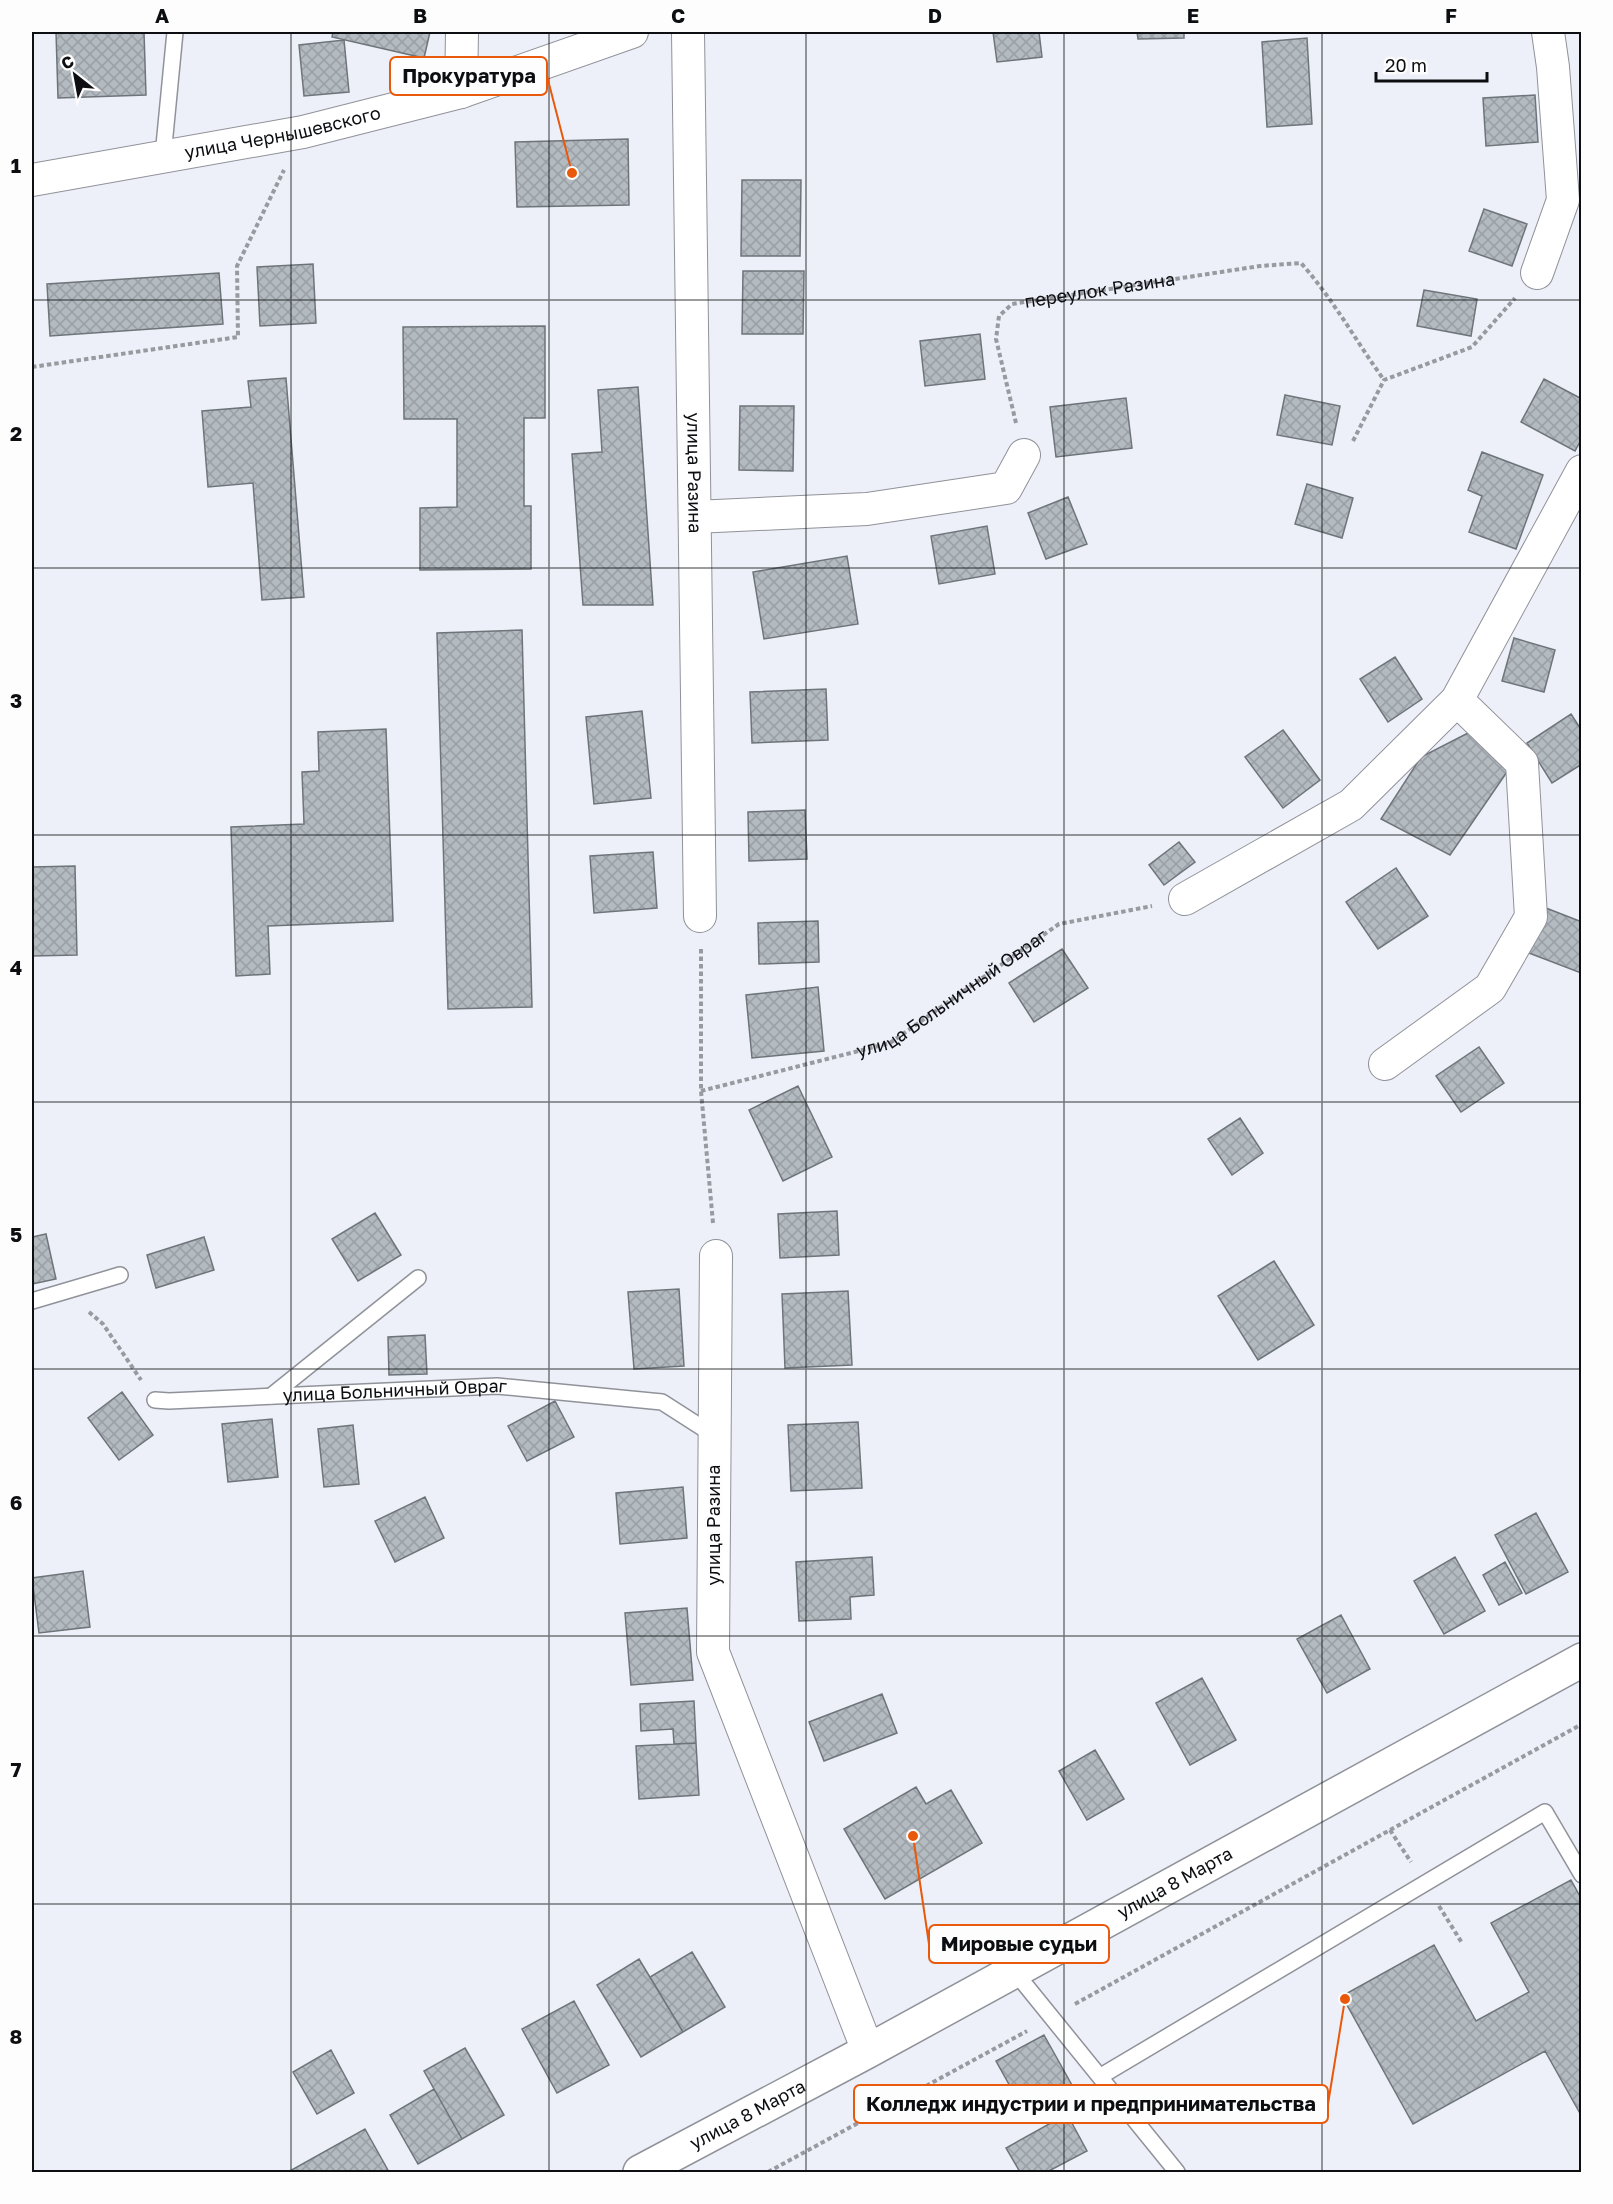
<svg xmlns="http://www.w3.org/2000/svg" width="1613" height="2204" font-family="'Golos Text',sans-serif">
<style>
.building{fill:url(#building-cross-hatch);stroke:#6e757a;stroke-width:1.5}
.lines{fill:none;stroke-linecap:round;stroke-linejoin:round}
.service-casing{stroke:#90929a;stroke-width:18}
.minor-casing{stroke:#90929a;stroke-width:34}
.secondary-casing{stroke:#90929a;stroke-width:36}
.path{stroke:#989aa0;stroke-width:4;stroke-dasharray:4.5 3;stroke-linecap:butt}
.service{stroke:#fff;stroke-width:15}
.minor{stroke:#fff;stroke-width:32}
.secondary{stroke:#fff;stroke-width:33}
.grid{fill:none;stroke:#0d0e11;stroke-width:1.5;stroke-opacity:0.55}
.labels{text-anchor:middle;stroke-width:4.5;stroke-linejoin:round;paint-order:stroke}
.street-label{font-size:18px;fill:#0d0e11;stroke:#fdfdfd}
.leader{fill:none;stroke:#e8590c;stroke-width:2}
.callout-dot{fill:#e8590c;stroke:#fdfdfd;stroke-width:2}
.callout{fill:#fdfdfd;stroke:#e8590c;stroke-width:2}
.callout-label{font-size:20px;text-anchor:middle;font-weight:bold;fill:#0d0e11}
.neatline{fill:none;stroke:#0d0e11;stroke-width:2}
.grid-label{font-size:20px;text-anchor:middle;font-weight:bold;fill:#0d0e11}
</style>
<defs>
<pattern id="building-cross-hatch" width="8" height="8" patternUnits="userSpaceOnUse" patternTransform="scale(1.5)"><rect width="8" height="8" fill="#b3bac0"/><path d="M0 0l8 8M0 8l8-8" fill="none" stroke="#999fa4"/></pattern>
</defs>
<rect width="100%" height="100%" fill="#edf0f8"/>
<!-- building -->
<path class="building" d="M56,32H144L146,95L58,98Z
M333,32H430L424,58L332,37Z
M993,32H1039L1042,57L997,62Z
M1137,32H1184V38L1138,39Z
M1307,38L1312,124L1267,127L1262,42Z
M344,40L349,92L304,96L299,45Z
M1535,95L1538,142L1486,146L1483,98Z
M628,139L629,205L517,207L515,142Z
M742,180H801L800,256H741Z
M1484,209L1527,224L1512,266L1469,251Z
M313,264L316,323L260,326L257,267Z
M743,271H804L803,334H742Z
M219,273L223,324L50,336L47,284Z
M1424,290L1477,299L1471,336L1417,326Z
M545,326V418H524V506H531V569L420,570V508L457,507V419H404L403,327Z
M980,334L985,379L925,386L920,341Z
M286,378L304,597L262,600L253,483L208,487L202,411L251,407L248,381Z
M1544,379L1582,399V438L1575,451L1521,422Z
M638,387L653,605H583L572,454L602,452L598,390Z
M1285,395L1340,406L1332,445L1277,435Z
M1126,398L1132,448L1056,457L1050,407Z
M740,406H794L793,471L739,470Z
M1482,452L1543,475L1516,549L1469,532L1482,496L1468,490Z
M1307,484L1353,498L1342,538L1295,524Z
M1068,497L1087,544L1046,559L1028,513Z
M987,526L995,574L939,584L931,536Z
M847,556L858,624L764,639L753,572Z
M522,630L532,1007L448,1009L437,633Z
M1514,638L1555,650L1544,692L1502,681Z
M1395,657L1422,699L1388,722L1360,679Z
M826,689L828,740L752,743L750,692Z
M642,711L651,798L594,804L586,717Z
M1571,714L1582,731V764L1552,783L1527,743Z
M386,729L393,921L268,926L270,974L236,976L231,827L304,824L302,772L319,771L318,732Z
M1283,730L1320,780L1283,808L1245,757Z
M1472,731L1511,766L1450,855L1381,819L1421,757Z
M805,810L807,859L749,861L748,812Z
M1179,842L1195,862L1164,885L1149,865Z
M653,852L657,908L594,913L590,856Z
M75,866L77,955L32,956V867Z
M1396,868L1428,916L1378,949L1346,902Z
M1546,908L1582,922L1581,973L1529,953Z
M818,921L819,962L759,964L758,923Z
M1062,949L1088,988L1034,1022L1009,983Z
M818,987L824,1051L752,1058L746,995Z
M1479,1047L1504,1083L1461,1112L1436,1076Z
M798,1086L832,1157L783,1181L749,1110Z
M1240,1118L1263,1153L1232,1175L1208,1139Z
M837,1211L839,1255L780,1258L778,1214Z
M375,1213L401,1255L358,1281L332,1239Z
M46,1234L56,1279L32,1284V1237Z
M204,1237L214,1270L156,1288L147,1255Z
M1274,1261L1314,1325L1258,1360L1218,1296Z
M679,1289L684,1366L634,1369L628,1292Z
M848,1291L852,1365L785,1368L782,1294Z
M425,1335L427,1374L389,1375L388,1337Z
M122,1392L153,1435L119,1460L88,1418Z
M555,1401L574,1437L527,1461L508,1426Z
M272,1419L278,1477L228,1482L222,1424Z
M858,1422L862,1488L791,1491L788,1425Z
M353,1425L359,1484L324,1487L318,1429Z
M683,1487L687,1538L620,1544L616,1493Z
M425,1497L444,1538L395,1562L375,1521Z
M1536,1513L1568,1572L1526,1594L1495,1535Z
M872,1557L874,1595L850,1597L851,1619L799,1621L796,1562Z
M1455,1557L1485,1611L1444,1634L1414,1581Z
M1505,1562L1522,1593L1499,1605L1483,1575Z
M83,1571L90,1627L39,1633L32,1578Z
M687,1608L693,1680L631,1685L625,1613Z
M1341,1615L1370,1669L1327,1693L1297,1639Z
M1202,1678L1236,1740L1190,1765L1156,1703Z
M882,1694L897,1733L824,1761L809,1722Z
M694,1701L696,1743L674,1744L673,1729L641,1731L640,1704Z
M696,1743L699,1795L639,1799L636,1746Z
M1095,1750L1124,1799L1087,1820L1059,1771Z
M916,1787L926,1804L951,1790L982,1843L885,1899L844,1829Z
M1571,1880L1582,1900V2117L1545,2051L1413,2124L1342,1996L1434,1945L1476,2021L1529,1992L1491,1923Z
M692,1952L725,2007L683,2032L650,1977Z
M639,1959L683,2032L641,2057L597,1985Z
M574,2001L609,2065L557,2093L522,2029Z
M1044,2035L1073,2087L1025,2113L996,2061Z
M465,2048L504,2115L462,2139L424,2071Z
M331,2050L354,2093L317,2114L293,2072Z
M434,2089L462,2139L418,2164L390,2115Z
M1067,2114L1087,2151L1047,2172H1020L1006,2148Z
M365,2129L389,2172H288Z"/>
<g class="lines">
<defs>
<g id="service">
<path d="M163,156L175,32"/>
<path d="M32,1301L120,1275"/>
<path d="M271,1396L418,1278"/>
<path id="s3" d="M155,1400L169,1401L497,1386L662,1402L715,1436"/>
<path d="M1014,1971L1177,2172"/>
<path d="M1101,2076L1545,1812L1582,1875"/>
</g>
<g id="minor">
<path id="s4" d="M688,32L700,916"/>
<path d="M461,92L462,32"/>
<path id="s5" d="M32,180L303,132L461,92L632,32"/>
<path d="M1537,273L1563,200L1553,67L1548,32"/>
<path d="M695,517L867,509L1006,488L1024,455"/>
<path d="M1185,899L1351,805L1457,700"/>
<path d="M1385,1064L1490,988L1531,917L1522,763L1457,700L1582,471"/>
<path d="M716,1256L713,1652L868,2051"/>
</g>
<g id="secondary">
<path id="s6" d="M640,2172L868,2051L1582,1660"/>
</g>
</defs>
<!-- service casing -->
<use href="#service" class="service-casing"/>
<!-- minor casing -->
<use href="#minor" class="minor-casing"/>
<!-- secondary casing -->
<use href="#secondary" class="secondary-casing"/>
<!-- path -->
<g class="path">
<path d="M32,367L238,337L237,266L284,170"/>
<path id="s1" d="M1016,423L996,339L999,316L1012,304L1260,266L1301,263C1333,299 1356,341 1384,380"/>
<path d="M1353,441L1384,380L1472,347L1515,298"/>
<path d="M701,949V1091L713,1223"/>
<path id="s2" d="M701,1091L890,1043L1059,924L1152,906"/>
<path d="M89,1312L103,1324L141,1380"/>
<path d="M1390,1830L1411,1862"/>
<path d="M1439,1906L1462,1943"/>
<path d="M1075,2004L1582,1724"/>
<path d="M768,2172L1027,2031"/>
</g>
<!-- service -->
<use href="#service" class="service"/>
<!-- minor -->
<use href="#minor" class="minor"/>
<!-- secondary -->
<use href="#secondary" class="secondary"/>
</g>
<!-- grid -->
<path class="grid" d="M291,32V2172M549,32V2172M806,32V2172M1064,32V2172M1322,32V2172M32,300H1582M32,568H1582M32,835H1582M32,1102H1582M32,1369H1582M32,1636H1582M32,1904H1582"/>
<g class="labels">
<!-- street labels -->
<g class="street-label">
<text dy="6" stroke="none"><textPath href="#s5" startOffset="255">улица Чернышевского</textPath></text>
<text dy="6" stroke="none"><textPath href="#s1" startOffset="216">переулок Разина</textPath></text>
<text dy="6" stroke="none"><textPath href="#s4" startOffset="441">улица Разина</textPath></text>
<text dy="6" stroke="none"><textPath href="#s2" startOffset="273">улица Больничный Овраг</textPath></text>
<text dy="6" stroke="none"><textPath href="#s3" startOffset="240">улица Больничный Овраг</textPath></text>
<text transform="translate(714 1525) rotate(-90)" y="6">улица Разина</text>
<text dy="6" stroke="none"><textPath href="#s6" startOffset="608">улица 8 Марта</textPath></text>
<text dy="6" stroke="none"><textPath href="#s6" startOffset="122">улица 8 Марта</textPath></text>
</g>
</g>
<!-- callouts -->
<path class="leader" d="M572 173L547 76M913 1836L929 1944M1345 1999L1328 2104"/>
<g class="callout-dot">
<circle cx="572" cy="173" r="6"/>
<circle cx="913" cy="1836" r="6"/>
<circle cx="1345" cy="1999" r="6"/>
</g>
<g class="callout">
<rect x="390" y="57" width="157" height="38" rx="6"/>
<rect x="929" y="1925" width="180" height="38" rx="6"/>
<rect x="854" y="2085" width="474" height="38" rx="6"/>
</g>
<g class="callout-label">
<text x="469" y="83">Прокуратура</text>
<text x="1019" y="1951">Мировые судьи</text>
<text x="1091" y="2111">Колледж индустрии и предпринимательства</text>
</g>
<!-- border -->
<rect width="1613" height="2204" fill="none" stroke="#fdfdfd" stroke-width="66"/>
<!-- north arrow -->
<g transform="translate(75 75) rotate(329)" stroke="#fdfdfd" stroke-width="4.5" paint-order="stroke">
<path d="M0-4.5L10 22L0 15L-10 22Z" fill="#0d0e11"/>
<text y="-9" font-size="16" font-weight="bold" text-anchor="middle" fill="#0d0e11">С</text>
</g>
<!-- scale -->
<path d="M1376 72v9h111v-9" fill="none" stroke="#0d0e11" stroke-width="3"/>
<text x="1385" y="72" font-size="18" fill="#0d0e11" stroke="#fdfdfd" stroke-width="4.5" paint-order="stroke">20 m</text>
<rect x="33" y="33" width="1547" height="2138" class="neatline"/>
<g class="grid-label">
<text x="162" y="23">A</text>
<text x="420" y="23">B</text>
<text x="678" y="23">C</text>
<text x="935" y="23">D</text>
<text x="1193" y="23">E</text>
<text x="1451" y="23">F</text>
<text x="16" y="173">1</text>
<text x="16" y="441">2</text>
<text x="16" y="708">3</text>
<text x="16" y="975">4</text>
<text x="16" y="1242">5</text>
<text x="16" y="1510">6</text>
<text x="16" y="1777">7</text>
<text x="16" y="2044">8</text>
</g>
</svg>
